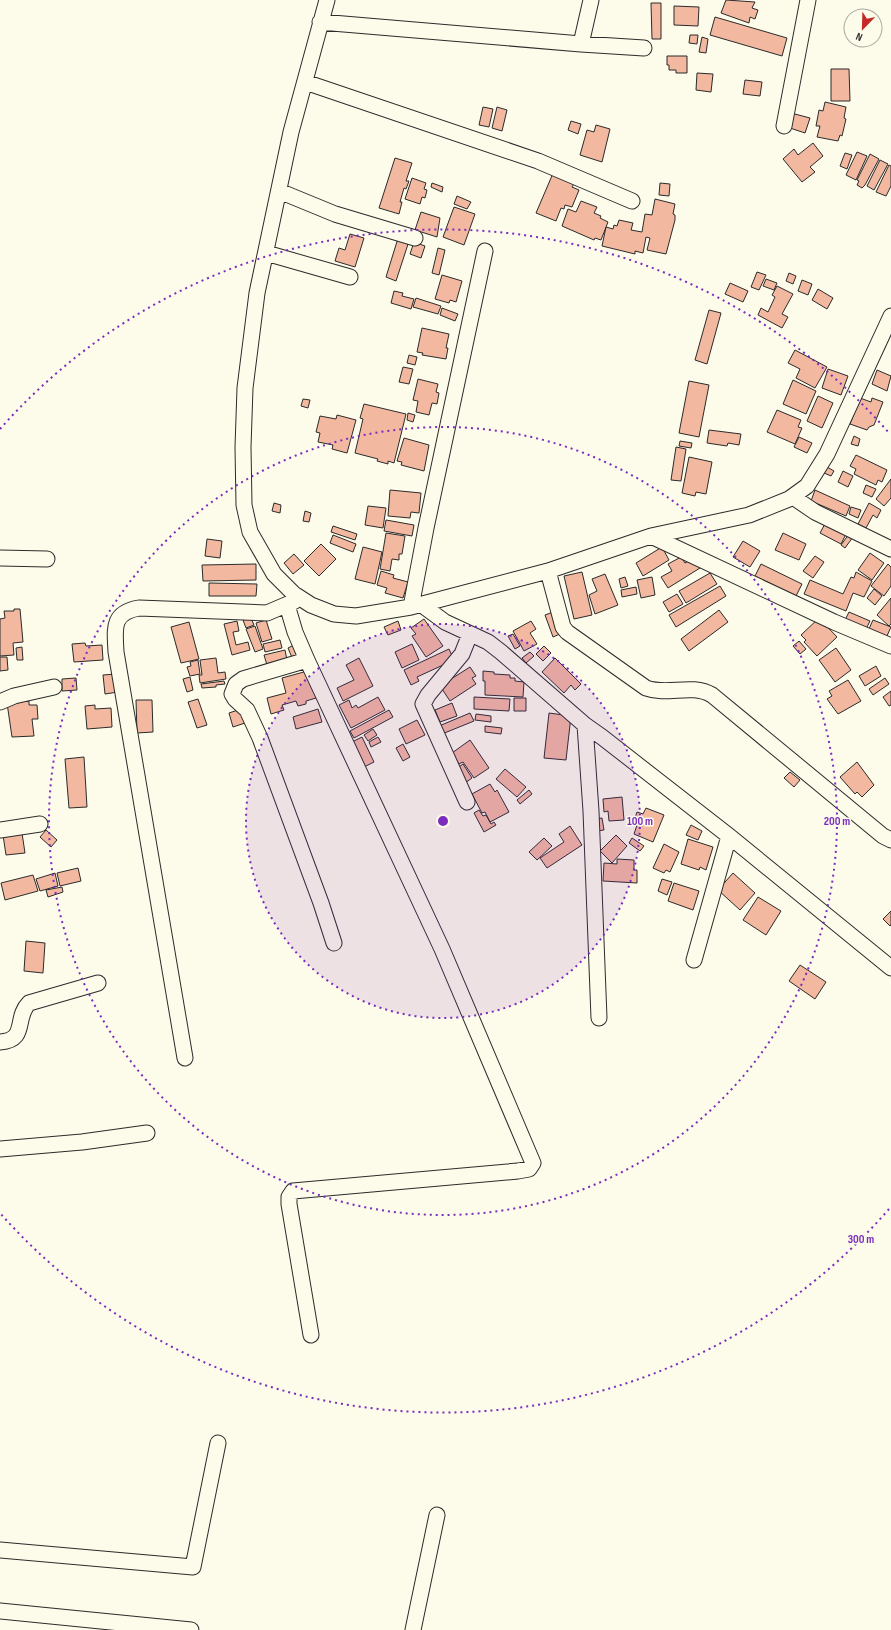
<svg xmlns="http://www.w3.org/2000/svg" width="891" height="1630" font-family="'Sofia Sans Condensed',sans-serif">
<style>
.building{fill:#f2b8a0;stroke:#2b2b2b}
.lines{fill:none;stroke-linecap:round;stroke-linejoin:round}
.minor-casing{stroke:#2b2b2b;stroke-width:17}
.minor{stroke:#fdfbea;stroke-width:15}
.ring{fill:none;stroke:#7b2cbf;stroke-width:2;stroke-dasharray:2 4}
.centre{fill:#7b2cbf;stroke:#fdfbea;stroke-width:2}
.ring-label{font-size:12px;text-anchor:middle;font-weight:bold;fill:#7b2cbf;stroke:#fdfbea;stroke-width:3;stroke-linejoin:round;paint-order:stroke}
</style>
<rect width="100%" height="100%" fill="#fdfbea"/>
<!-- building -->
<path class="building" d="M726,0L755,2L752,8L758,10L755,19L750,17L749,23L721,13Z
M651,3H661V39H652Z
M674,6L699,7L698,26L674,25Z
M715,17L787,38L782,56L710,35Z
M690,35H698L697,44L689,43Z
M702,37L708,39L706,53L699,52Z
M667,56H687V73H676V70H669V65H667Z
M831,69H849L850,101H831Z
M697,73L713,74L711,92L696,90Z
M745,80L762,82L760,96L743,94Z
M825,102L846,107L844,118L846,119L842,136L840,135L838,141L817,137L820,126H816L819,110L823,111Z
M483,107L493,109L489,127L479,125Z
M497,107L507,110L502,131L492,128Z
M791,113L810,118L805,133L787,127Z
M571,121L581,124L578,134L568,130Z
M596,125L610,129L602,162L580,155L587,130L594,132Z
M813,143L823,156L810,167L815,172L802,182L783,159L794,149L798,155Z
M857,152L867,156L856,180L846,175Z
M845,153L852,155L847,169L840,166Z
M870,154L879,159L865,185L862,188L857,185L859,181L857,180Z
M395,158L412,163L406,181H409L406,189L404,188L400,202H402L399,214L379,208Z
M880,160L888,164L874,190L867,186Z
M557,164L576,171L571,183L574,184L572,187L579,190L572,207L565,205L564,209L561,208L556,221L536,213Z
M889,165L891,166V186L886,196L876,192Z
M412,178L426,183L424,189L427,190L425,198L422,197L420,204L405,199Z
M432,183L443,187L442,192L431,187Z
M660,183L670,184L669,196L659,195Z
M457,196L471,202L467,209L454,204Z
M655,199L675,204L673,214L675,215V220L666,254L647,250L650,238L646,237L643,253L635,251V254L602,246L606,227L613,229L614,225L617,226L619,220L633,223L631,230L642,232L645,214L652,215Z
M581,201L597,207L594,213L601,216L600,218L608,222L601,240L595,238L594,240L562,226L568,209L576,212Z
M454,207L475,214L464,245L443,237Z
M421,212L440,218L437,237L415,230Z
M350,234L364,238L355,267L335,261L339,248L345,250Z
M399,235L410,238L396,281L386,277Z
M414,242L425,246L421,258L410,254Z
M438,248L445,250L439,275L432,273Z
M757,272L766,275L759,290L751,287Z
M789,273L796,276L793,284L786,281Z
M442,275L462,281L456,302L450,300L449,303L435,299Z
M766,279L777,283L774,290L763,286Z
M802,280L812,284L808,295L798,291Z
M730,283L748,291L743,302L725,294Z
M777,286L793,294L782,314L788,317L782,328L758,315L761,308L768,312L775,297L772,295Z
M818,289L833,298L827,309L812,300Z
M394,291L403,293L402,296L414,299L411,309L391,303Z
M416,298L441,306L438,314L413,307Z
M442,308L458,314L455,321L440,315Z
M709,310L721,313L707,364L695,360Z
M422,328L449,334L446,348H448L446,359L422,355L423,353L417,352Z
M795,350L827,367L815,388L796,378L800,369L788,363Z
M409,355L417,357L415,365L407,363Z
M403,367L413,369L409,384L399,382Z
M828,369L848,376L841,395L822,388Z
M877,370L891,376L887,391L872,384Z
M418,379L438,384L436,392L439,393L437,404L432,403L429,415L416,412L418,401L413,400Z
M793,380L816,391L806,414L783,404Z
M689,381L709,385L699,437L679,433Z
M818,396L833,403L822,428L807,421Z
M860,398L871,402L872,398L883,402L874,425L869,427L867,430L850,424Z
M303,399L310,400L308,408L301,406Z
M364,404L406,414L394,463L388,461V464L377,461L378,459L355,453L363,419L360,418Z
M777,410L801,420L798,427L802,428L795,444L767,432Z
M408,413L415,415L413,422L407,420Z
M337,415L356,420L347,453L332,449L333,445L318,442L320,433L316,432L320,416L336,419Z
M709,430L741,434L739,445L728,443L727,446L707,443Z
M854,436L860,439L858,446L851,444Z
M799,437L812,443L807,453L794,447Z
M404,438L429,445L424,471L401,465L402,462L397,461Z
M680,441L692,443L691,448L679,446Z
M676,447L686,449L681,481L671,480Z
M856,455L887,470L882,482L878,480L876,485L854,474L856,469L850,466Z
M689,457L712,462L706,494L696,492L695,496L682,493Z
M827,467L834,471L831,476L824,473Z
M843,471L853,476L848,487L838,482Z
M891,479V498L884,506L876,499Z
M866,485L876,489L872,497L863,493Z
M390,490L421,493L419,513L411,512L410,518L388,516Z
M815,490L850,506L846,516L811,501Z
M274,503L281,505L280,513L272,511Z
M869,503L881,510L877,518L873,515L866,528L858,524Z
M368,506L386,508L383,528L365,525Z
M851,507L861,510L858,518L849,514Z
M305,511L311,513L309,522L303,521Z
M386,520L414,525L412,536L384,531Z
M827,520L848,530L841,544L820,533Z
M333,526L357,534L355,540L331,532Z
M386,533L405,536L402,554H399V560L392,559L390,571L380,569Z
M783,533L806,544L799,560L775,550Z
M849,534L853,537L845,548L841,545Z
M333,535L356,544L353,552L330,543Z
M207,539L222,541L220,558L205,556Z
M743,541L760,551L750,567L733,557Z
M321,544L336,559L319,576L304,561Z
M363,547L382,552L375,584L355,579Z
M662,547L669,560L643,576L636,563Z
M870,553L884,563L872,580L858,570Z
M294,554L304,565L293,574L284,563Z
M815,556L824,562L813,578L803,571Z
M681,557L685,563L694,558L700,568L668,588L661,577L672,571L668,564Z
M256,564V580L203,581L202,565Z
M761,564L802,584L796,596L755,576Z
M888,564L891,567V586L884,596L871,586Z
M381,571L394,575L393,578L408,582L403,598L385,593L387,588L377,585Z
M582,572L592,615L574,619L564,576Z
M856,572L872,581L864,597L853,593L846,611L804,594L810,580L843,594L851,577L854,578Z
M710,573L717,584L686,603L679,591Z
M605,574L618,605L595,614L589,595L597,591L592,579Z
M625,577L628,586L621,588L619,579Z
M652,577L655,595L641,598L637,580Z
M209,583L257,584L256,596H209Z
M720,586L726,596L676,627L669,615Z
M636,587L637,594L622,597L621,590Z
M874,589L882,596L875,605L867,598Z
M677,594L683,604L669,612L663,602Z
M891,598V624L889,626L877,615Z
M14,609H20L23,642L13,643L14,655L0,656V619L5,618L4,611H14Z
M719,610L728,622L689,651L681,639Z
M553,612L560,634L553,637L545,615Z
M849,612L870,621L866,629L845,620Z
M251,618L254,625L246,628L243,620Z
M819,618L837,637L817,656L804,642L806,640L801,635Z
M424,619L443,646L426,657L412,636L416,634L411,628Z
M266,620L272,639L262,642L256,623Z
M873,620L891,627L886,638L868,631Z
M237,621L239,631L233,632L236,645L248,642L250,650L232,655L224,624Z
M398,621L401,630L388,635L384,627Z
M531,621L536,629L530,633L537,644L524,651L513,631Z
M189,622L199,659L181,663L171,627Z
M255,626L263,649L255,652L246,629Z
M513,634L520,646L515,649L508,636Z
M280,640L282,648L265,652L263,644Z
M799,641L806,649L800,654L793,646Z
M85,643L86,646L102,645L103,660L74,662L72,644Z
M296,644L301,657L293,660L288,648Z
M412,644L419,660L402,668L395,652Z
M544,646L551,653L543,661L536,654Z
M22,647L23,660H17L16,648Z
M836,648L851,670L835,682L819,660Z
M449,649L454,660L417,677L419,681L411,685L404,670Z
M285,650L287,660L267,665L264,655Z
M530,652L534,656L526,663L522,658Z
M0,657H7L8,670L0,671Z
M216,658L218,673L225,672L226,679L200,683L199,675H202L200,660Z
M359,658L373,686L343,701L337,688L354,680L346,665Z
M555,658L581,684L575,690L571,685L564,693L542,672Z
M198,660L200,674L190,676L187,667L191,666L190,662Z
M876,666L881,676L865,686L859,676Z
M470,667L476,676L472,678L476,684L450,701L440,686Z
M311,670L316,698L306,701V704L298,706L296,701L282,705L284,710L271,714L267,698L286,693L282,678Z
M483,671L494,672V674L510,675V678H515V681L524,682L523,697L485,695V681H483Z
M116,674L118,692L105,694L103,675Z
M190,677L193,690L187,692L183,679Z
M76,678L77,690L62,691V679Z
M885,678L889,684L873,695L869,689Z
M848,680L861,701L838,714L827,699L832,696L829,691Z
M224,681L225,684L216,685V687L202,688L201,684Z
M891,691V705L889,706L883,697Z
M378,697L385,710L351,728L339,705L349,700L352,708L356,705L358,708Z
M474,697L510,699L509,711L474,709Z
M514,698H526V711H514Z
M198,699L207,725L197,728L188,702Z
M136,700H152L153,732L137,733Z
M29,701V705H37L38,719H32L34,736L12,737L7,703Z
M452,703L457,716L440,722L435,710Z
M95,705V709L111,708L112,727L87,729L85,706Z
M244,708L248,722L233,727L229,713Z
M318,709L322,722L296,729L293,717Z
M389,710L393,717L354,738L350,731Z
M470,713L474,721L442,734L439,726Z
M549,713L571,716L566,760L544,758Z
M476,714L491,716V722L475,720Z
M417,720L425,735L406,744L399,729Z
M485,726L502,728L501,734L485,732Z
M373,729L377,735L368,741L364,735Z
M362,737L374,762L364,767L352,742Z
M378,737L381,742L371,747L369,742Z
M470,740L489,768L474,778L463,762L459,764L452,753Z
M403,744L410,757L403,761L396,748Z
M84,757L87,807L69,808L65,759Z
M857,762L874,785L862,797L857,792L855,794L840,777Z
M463,764L472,778L465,783L456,769Z
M505,769L526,787L517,797L496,779Z
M790,772L800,780L794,787L784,778Z
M490,784L495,792L497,790L509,812L490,822L485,812L482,813L472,794Z
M529,790L532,794L520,804L517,800Z
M622,797L624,820L609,821L608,811L604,812L603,799Z
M646,808L664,815L653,842L634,834L637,825L633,823L637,812L643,814Z
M479,810L483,816L486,815L491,824L494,822L496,825L484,832L474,813Z
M602,818L604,830L596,831L595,819Z
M691,825L702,831L698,840L686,835Z
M570,826L582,845L547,868L540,858L564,842L559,834Z
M46,830L57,840L51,847L40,837Z
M22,833L25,853L6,855L3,835Z
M616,835L627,846L612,863L600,851Z
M544,838L552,846L537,860L529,852Z
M632,838L644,846L640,851L629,843Z
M688,839L713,847L706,870L700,867L699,870L681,864Z
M664,844L679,852L670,872L666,870L664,873L653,868Z
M617,859L634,860V870H637V883L603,881L604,863L617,864Z
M78,868L81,881L60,886L57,873Z
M55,873L58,886L40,891L36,879Z
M733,873L755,893L740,910L718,890Z
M33,875L38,891L5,900L1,883Z
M662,879L672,882L667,895L658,891Z
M674,883L699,891L693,910L668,901Z
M62,887L63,892L48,897L46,890Z
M758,897L781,911L766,935L743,920Z
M891,911V925L890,926L883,919Z
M26,941L45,943L43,973L24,971Z
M800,965L826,982L815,999L789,981Z"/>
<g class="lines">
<defs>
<path id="minor" d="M327,0L291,132L257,293L245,388L243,447L244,505L250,532L274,574L294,594L311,605L334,614L356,616L411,607L548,571L651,536L749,515L789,499L807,486L827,454L891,316
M320,22L581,44L591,0
M581,44L644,48
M305,82L538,161L632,201
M784,126L808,0
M279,191L335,214L415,238
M266,253L350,277
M793,497L815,512L891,549
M651,536L834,622L891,646
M0,558L47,559
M548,571L563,627L567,632L646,688C668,696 691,683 712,695L883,836L891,840
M287,605L295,632L307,660L442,949L533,1163L529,1169L518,1171L293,1191L289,1197V1204L311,1335
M422,605L445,622L488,642L501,652L585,725L602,737L729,836L891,968
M411,607L426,528L485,251
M307,660L243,679L236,684L232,694L235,699L247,710L260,738L321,903L334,943
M0,702L14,696L54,687
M585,725L591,811L599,1018
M467,802L423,704L428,695L462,654L470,634
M0,830L40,824
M694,960L729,836
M0,1042C28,1040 14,1018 29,1003L98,983
M185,1058L116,652C115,629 111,613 139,608L267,613L295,601
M0,1149L82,1142L147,1133
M0,1550L193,1567L218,1443
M0,1611L191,1630
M413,1630L437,1515"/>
</defs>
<!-- minor casing -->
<use href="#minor" class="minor-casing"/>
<!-- minor -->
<use href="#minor" class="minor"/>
</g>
<!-- distance rings -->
<circle cx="443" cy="821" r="197" fill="#7b2cbf" fill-opacity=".12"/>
<g class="ring">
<circle cx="443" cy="821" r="197"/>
<circle cx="443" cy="821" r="394"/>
<path d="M889 1209A591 591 0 0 1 0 1213M0 429A591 591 0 0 1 889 433"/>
</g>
<circle cx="443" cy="821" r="6" class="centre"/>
<g class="ring-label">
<text x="640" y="825">100 m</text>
<text x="837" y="825">200 m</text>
<text x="861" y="1243">300 m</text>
</g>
<!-- north arrow -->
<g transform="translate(863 28) rotate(203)"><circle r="19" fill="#fdfbea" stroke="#a9a89e"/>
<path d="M0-3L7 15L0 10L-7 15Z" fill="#c62828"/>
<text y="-6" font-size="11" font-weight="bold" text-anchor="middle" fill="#2b2b2b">N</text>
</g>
</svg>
